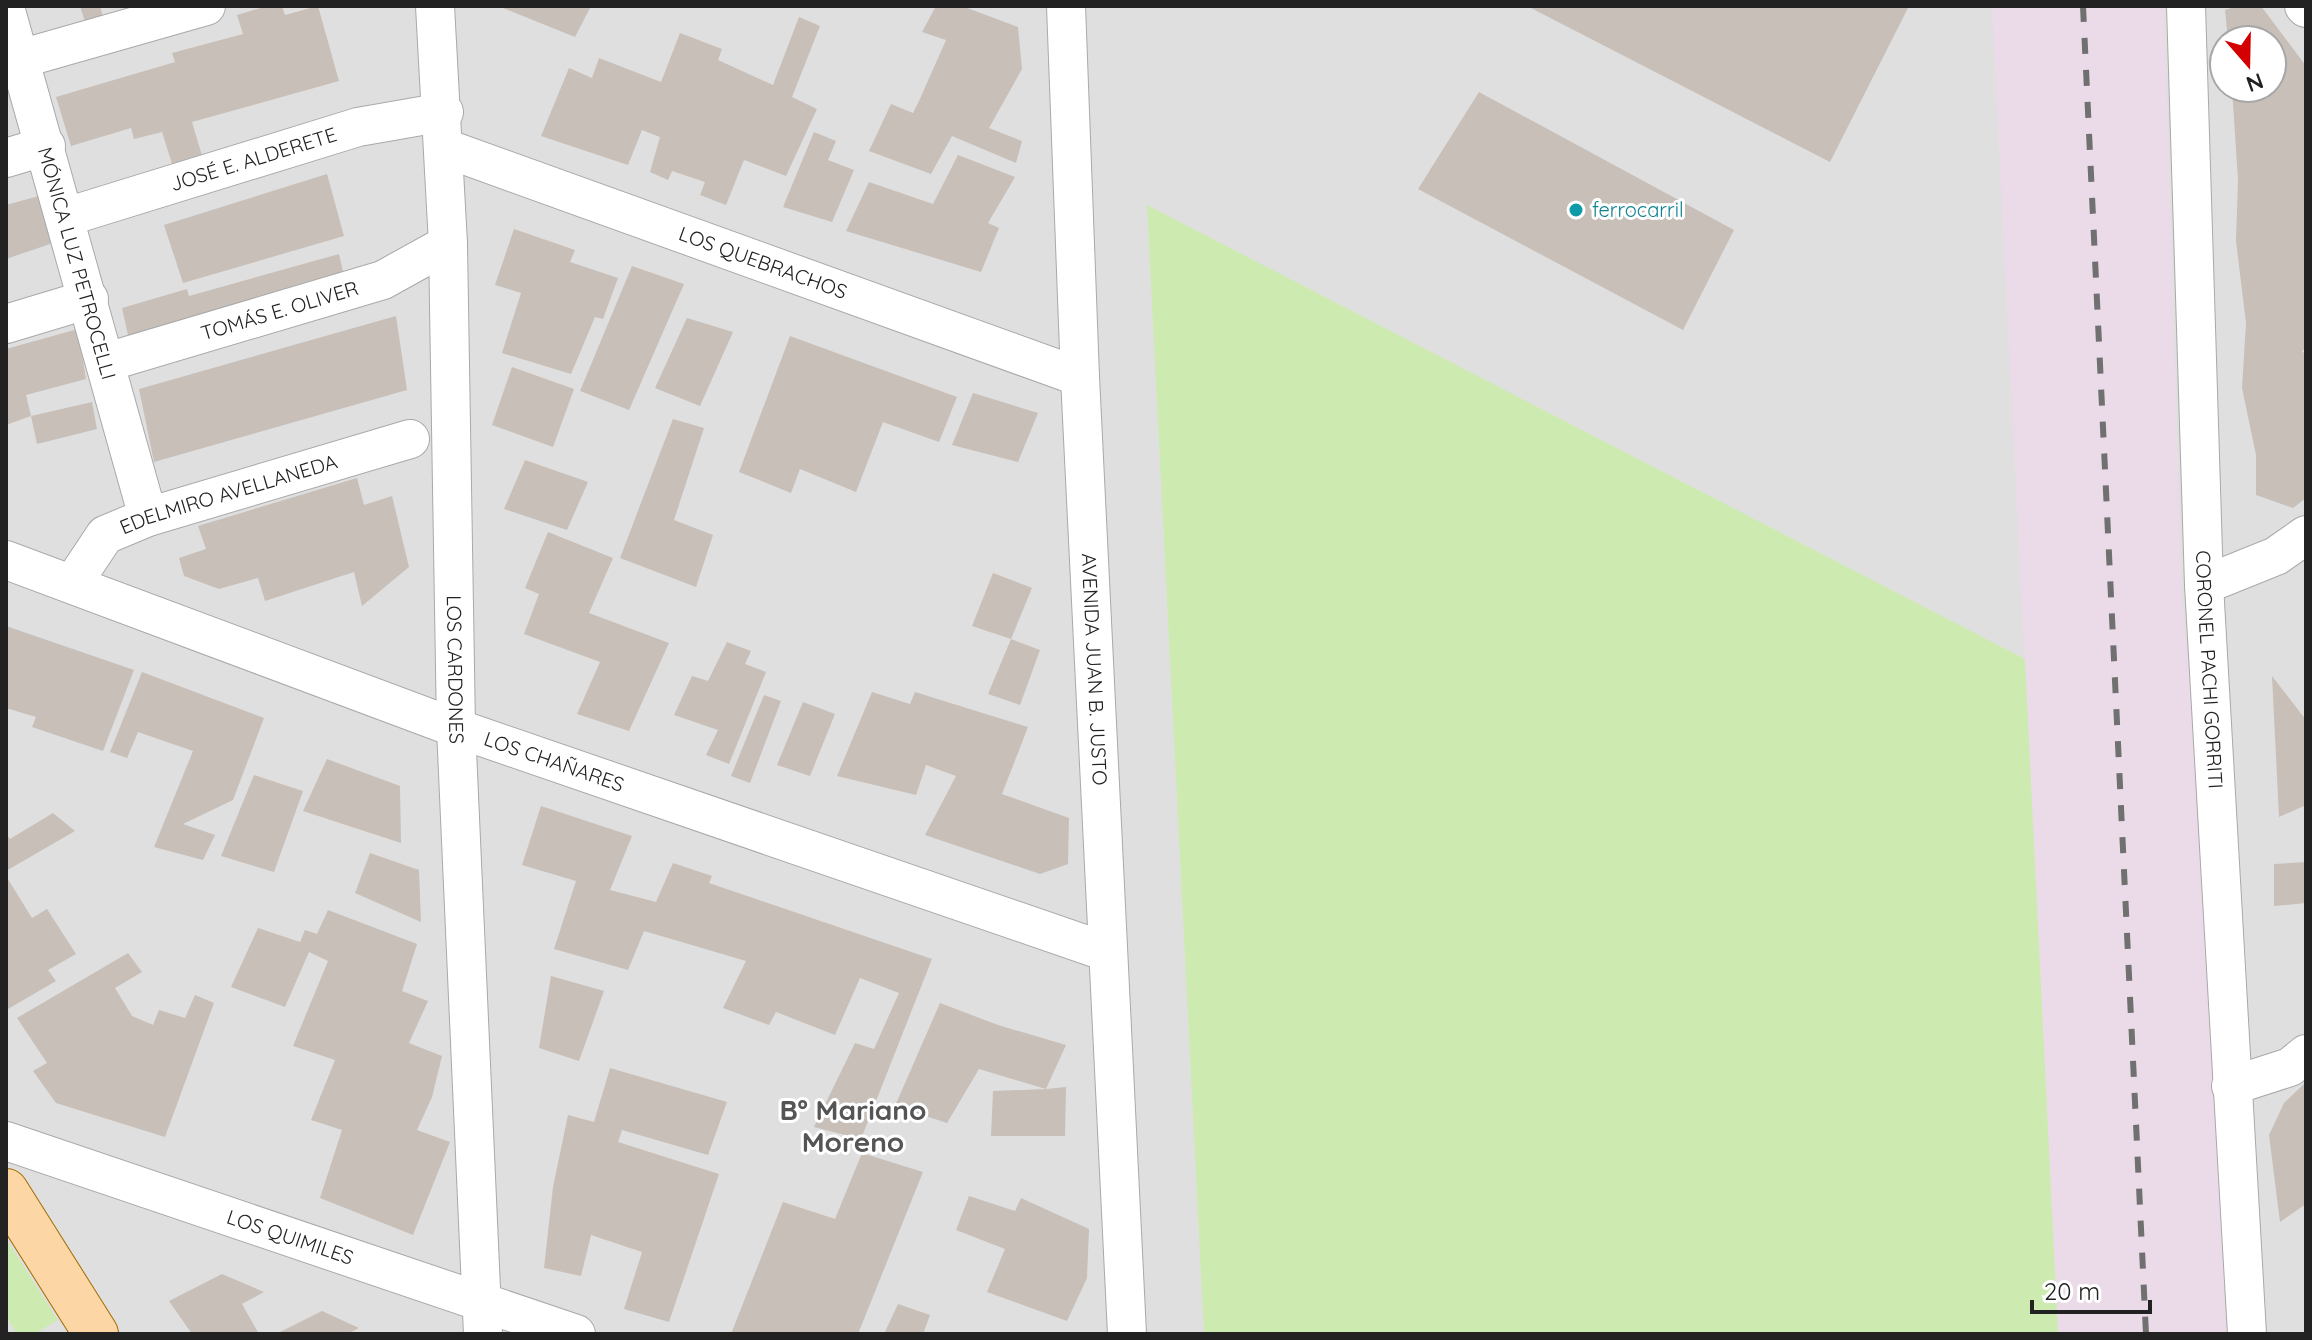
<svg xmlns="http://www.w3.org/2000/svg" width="2312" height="1340" font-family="Quicksand,sans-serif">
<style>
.residential{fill:#e0dfdf;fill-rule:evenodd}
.industrial{fill:#ebdbe8}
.grass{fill:#cdebb0}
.building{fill:#c7bfb8}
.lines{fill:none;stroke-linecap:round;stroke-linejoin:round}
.minor-casing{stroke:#a9a9a9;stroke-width:40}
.major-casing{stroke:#a06b00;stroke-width:46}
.minor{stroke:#fff;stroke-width:38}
.major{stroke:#fcd6a4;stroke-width:44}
.rail{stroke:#707070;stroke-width:6;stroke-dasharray:16 16;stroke-linecap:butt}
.culture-dot{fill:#0f9aa8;stroke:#fff;stroke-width:3}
.labels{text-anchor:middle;stroke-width:6;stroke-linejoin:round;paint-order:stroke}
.street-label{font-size:20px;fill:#222;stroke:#fff}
.culture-label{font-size:20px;fill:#0d838f;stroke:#fff;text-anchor:start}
.district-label{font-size:28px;font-weight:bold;fill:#555;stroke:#fff}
</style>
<rect width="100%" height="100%" fill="#f2efe9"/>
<!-- residential -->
<path class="residential" d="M6,6H2306V1334H6ZM2224,40H2272V88H2224Z"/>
<!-- industrial -->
<path class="industrial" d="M1992,6H2164L2182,600L2231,1086L2247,1334H2058Z"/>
<!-- grass -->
<path class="grass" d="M1147,205L2025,659L2058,1334H1204Z
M6,1239L58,1320L34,1334H17L6,1316Z"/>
<!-- building -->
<path class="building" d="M80,6H100L105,24L87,28Z
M267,6H282L285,15L318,6L339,81L192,122L203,159L173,167L162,132L134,139L131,128L71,146L56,97L175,62L172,53L243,34L237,15Z
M498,6H591L575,37Z
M936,6H962L1018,27L1022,69L989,128L1022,141L1016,163L952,136L931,174L869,151L891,104L913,113L919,101L946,40L922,32Z
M1527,6H1909L1830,162Z
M2238,6H2261L2306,66V348L2302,351L2306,355V498L2293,508L2256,495V455L2242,388L2246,323L2236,241L2238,180L2232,88H2272V40H2228L2225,10Z
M799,17L820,26L792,97L817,109L786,176L744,160L726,205L700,195L705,182L672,171L668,180L650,172L660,137L642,130L628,165L541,136L569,68L592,78L599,58L661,82L680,33L722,49L718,60L773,85Z
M1479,92L1734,230L1683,330L1418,189Z
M814,132L836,141L828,160L854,170L832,222L783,207Z
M958,155L1015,177L988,223L999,228L981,272L846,231L869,182L933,204Z
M327,174L344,236L183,283L164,225Z
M46,194L56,242L6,259V205Z
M514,229L575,250L570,262L618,278L603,319L595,317L571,374L502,353L521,293L495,285Z
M339,254L345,280L130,344L122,308L187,289L189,296Z
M632,266L684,284L629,410L580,391Z
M396,316L407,390L154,462L139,389Z
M687,318L733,332L700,406L655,388Z
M78,329L86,379L26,395L31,416L6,425V349Z
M790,336L957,397L939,442L883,422L856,492L800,469L791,493L739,472Z
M512,367L574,389L553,447L492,425Z
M973,393L1038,413L1018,462L952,445Z
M92,402L97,429L37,444L31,416Z
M673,419L704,428L674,520L713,535L696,587L620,558Z
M525,460L588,482L567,530L504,509Z
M357,478L364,505L392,496L409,567L362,606L354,572L265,601L258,578L219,589L184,576L179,558L206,549L198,526Z
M548,532L613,558L589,613L669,643L629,731L577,714L600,662L524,634L539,594L525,588Z
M993,573L1032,588L1011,639L972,626Z
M6,626L134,670L103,751L32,727L36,717L6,708Z
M1011,639L1040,650L1020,705L988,694Z
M727,642L751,651L745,664L766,672L729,764L706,755L718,730L674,715L692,676L708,681Z
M142,672L264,718L233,800L183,824L215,835L203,860L154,847L193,751L138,732L127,758L110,752Z
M2272,676L2306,720V805L2279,817Z
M872,692L910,704L915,692L1028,727L1002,794L1069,818L1068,864L1040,874L925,835L956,776L926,765L916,795L837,776Z
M764,695L781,701L750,783L731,776Z
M803,702L835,714L810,776L777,765Z
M327,759L400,786L401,843L303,811Z
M254,775L303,791L274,872L221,856Z
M541,806L632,836L610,890L656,902L673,863L712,876L709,883L932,959L861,1139L814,1127L855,1043L874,1049L899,993L860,978L835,1035L776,1012L769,1025L723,1008L746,961L644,931L628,970L554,949L576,881L522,865Z
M53,813L75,831L6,871V834L10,839Z
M370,853L419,870L421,922L355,893Z
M2306,862V903L2274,906V864Z
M6,876L32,918L47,909L76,954L48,970L56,981L8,1009Z
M328,910L417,944L402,991L428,1001L409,1043L442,1056L432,1097L417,1130L450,1142L413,1235L320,1198L342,1130L311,1120L335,1060L293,1046L328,961L309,952L285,1007L231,987L258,928L300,942L305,930L317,934Z
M128,953L142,972L115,988L132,1016L153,1025L159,1010L185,1018L195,995L214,1003L165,1137L56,1103L33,1071L47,1063L17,1018Z
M551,976L604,991L579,1061L539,1048Z
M940,1003L998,1025L1066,1045L1046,1089L1066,1087L1065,1136H991L993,1091L1046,1089L979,1069L947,1123L895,1106Z
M610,1068L727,1102L708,1155L622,1130L618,1142L719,1174L669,1322L624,1309L642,1252L591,1235L581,1276L544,1268L553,1187L568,1115L594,1122Z
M2306,1082V1204L2280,1222L2269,1135L2284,1103Z
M862,1153L923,1172L858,1334H731L783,1202L835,1219Z
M969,1196L1015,1211L1021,1198L1089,1229L1087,1278L1067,1321L987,1292L1005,1249L956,1230Z
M222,1274L264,1292L242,1304L259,1334H192L169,1301Z
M898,1304L930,1315L923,1334H884Z
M322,1311L359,1328L347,1334H276Z"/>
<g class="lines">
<defs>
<g id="minor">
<path id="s1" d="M435,6L448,244L456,728L483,1334"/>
<path id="s2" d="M1066,6L1080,377L1127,1334"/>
<path id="s3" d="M2186,6L2204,585L2247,1334"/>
<path d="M2304,6L2306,8"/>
<path id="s4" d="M6,11L148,517"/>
<path d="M20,59L206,6"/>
<path id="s5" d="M445,148L1080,377"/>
<path d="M6,158L46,146"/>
<path id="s6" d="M66,217L358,127L444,112"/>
<path d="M6,324L89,299"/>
<path id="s7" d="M107,362L383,280L448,244"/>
<path id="s8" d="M6,560L456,728L1107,952"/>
<path id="s9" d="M73,583L105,535L148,517L410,439"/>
<path d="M2204,585L2276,556L2306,535"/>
<path d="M2231,1086L2290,1067L2306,1054"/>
<path id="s10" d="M6,1141L576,1334"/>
</g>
<path id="major" d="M6,1191L96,1334"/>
</defs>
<!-- minor casing -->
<use href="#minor" class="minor-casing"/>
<!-- major casing -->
<use href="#major" class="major-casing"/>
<!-- minor -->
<use href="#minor" class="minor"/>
<!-- major -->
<use href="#major" class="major"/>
<!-- rail -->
<path class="rail" d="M2083,6L2146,1334"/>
</g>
<!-- markers -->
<circle class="culture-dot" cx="1576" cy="210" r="8"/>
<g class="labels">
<!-- street labels -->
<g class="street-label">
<text dy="7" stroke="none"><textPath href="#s6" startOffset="196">JOSÉ E. ALDERETE</textPath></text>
<text dy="7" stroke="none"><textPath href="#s4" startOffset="262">MÓNICA LUZ PETROCELLI</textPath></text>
<text dy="7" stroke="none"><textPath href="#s5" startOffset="338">LOS QUEBRACHOS</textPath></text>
<text dy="7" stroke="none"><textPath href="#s7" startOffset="180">TOMÁS E. OLIVER</textPath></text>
<text dy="7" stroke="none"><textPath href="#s9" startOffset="188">EDELMIRO AVELLANEDA</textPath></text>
<text dy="7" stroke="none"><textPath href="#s1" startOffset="664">LOS CARDONES</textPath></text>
<text dy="7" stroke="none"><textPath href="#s2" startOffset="664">AVENIDA JUAN B. JUSTO</textPath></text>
<text dy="7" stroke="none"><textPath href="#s3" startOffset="664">CORONEL PACHI GORRITI</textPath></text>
<text dy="7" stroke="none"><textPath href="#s8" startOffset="584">LOS CHAÑARES</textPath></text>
<text dy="7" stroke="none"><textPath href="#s10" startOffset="300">LOS QUIMILES</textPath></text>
</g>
<!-- culture labels -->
<g class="culture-label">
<text x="1592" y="217">ferrocarril</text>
</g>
<!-- district labels -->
<g class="district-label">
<text x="853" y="1120">Bº Mariano<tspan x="853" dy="32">Moreno</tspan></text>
</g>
</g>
<!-- border -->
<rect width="2312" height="1340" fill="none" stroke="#222222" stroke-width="16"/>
<!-- north arrow -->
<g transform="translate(2248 64) rotate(160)"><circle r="38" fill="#ffffff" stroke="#a7a7a7" stroke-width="2"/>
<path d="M0-6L14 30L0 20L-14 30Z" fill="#d40000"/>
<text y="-12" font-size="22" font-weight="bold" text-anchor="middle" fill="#222222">N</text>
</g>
<!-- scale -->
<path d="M2032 1300v12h118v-12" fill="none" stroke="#222222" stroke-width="4"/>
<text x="2044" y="1300" font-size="24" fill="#222222" stroke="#ffffff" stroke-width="6" paint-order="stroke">20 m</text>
</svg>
